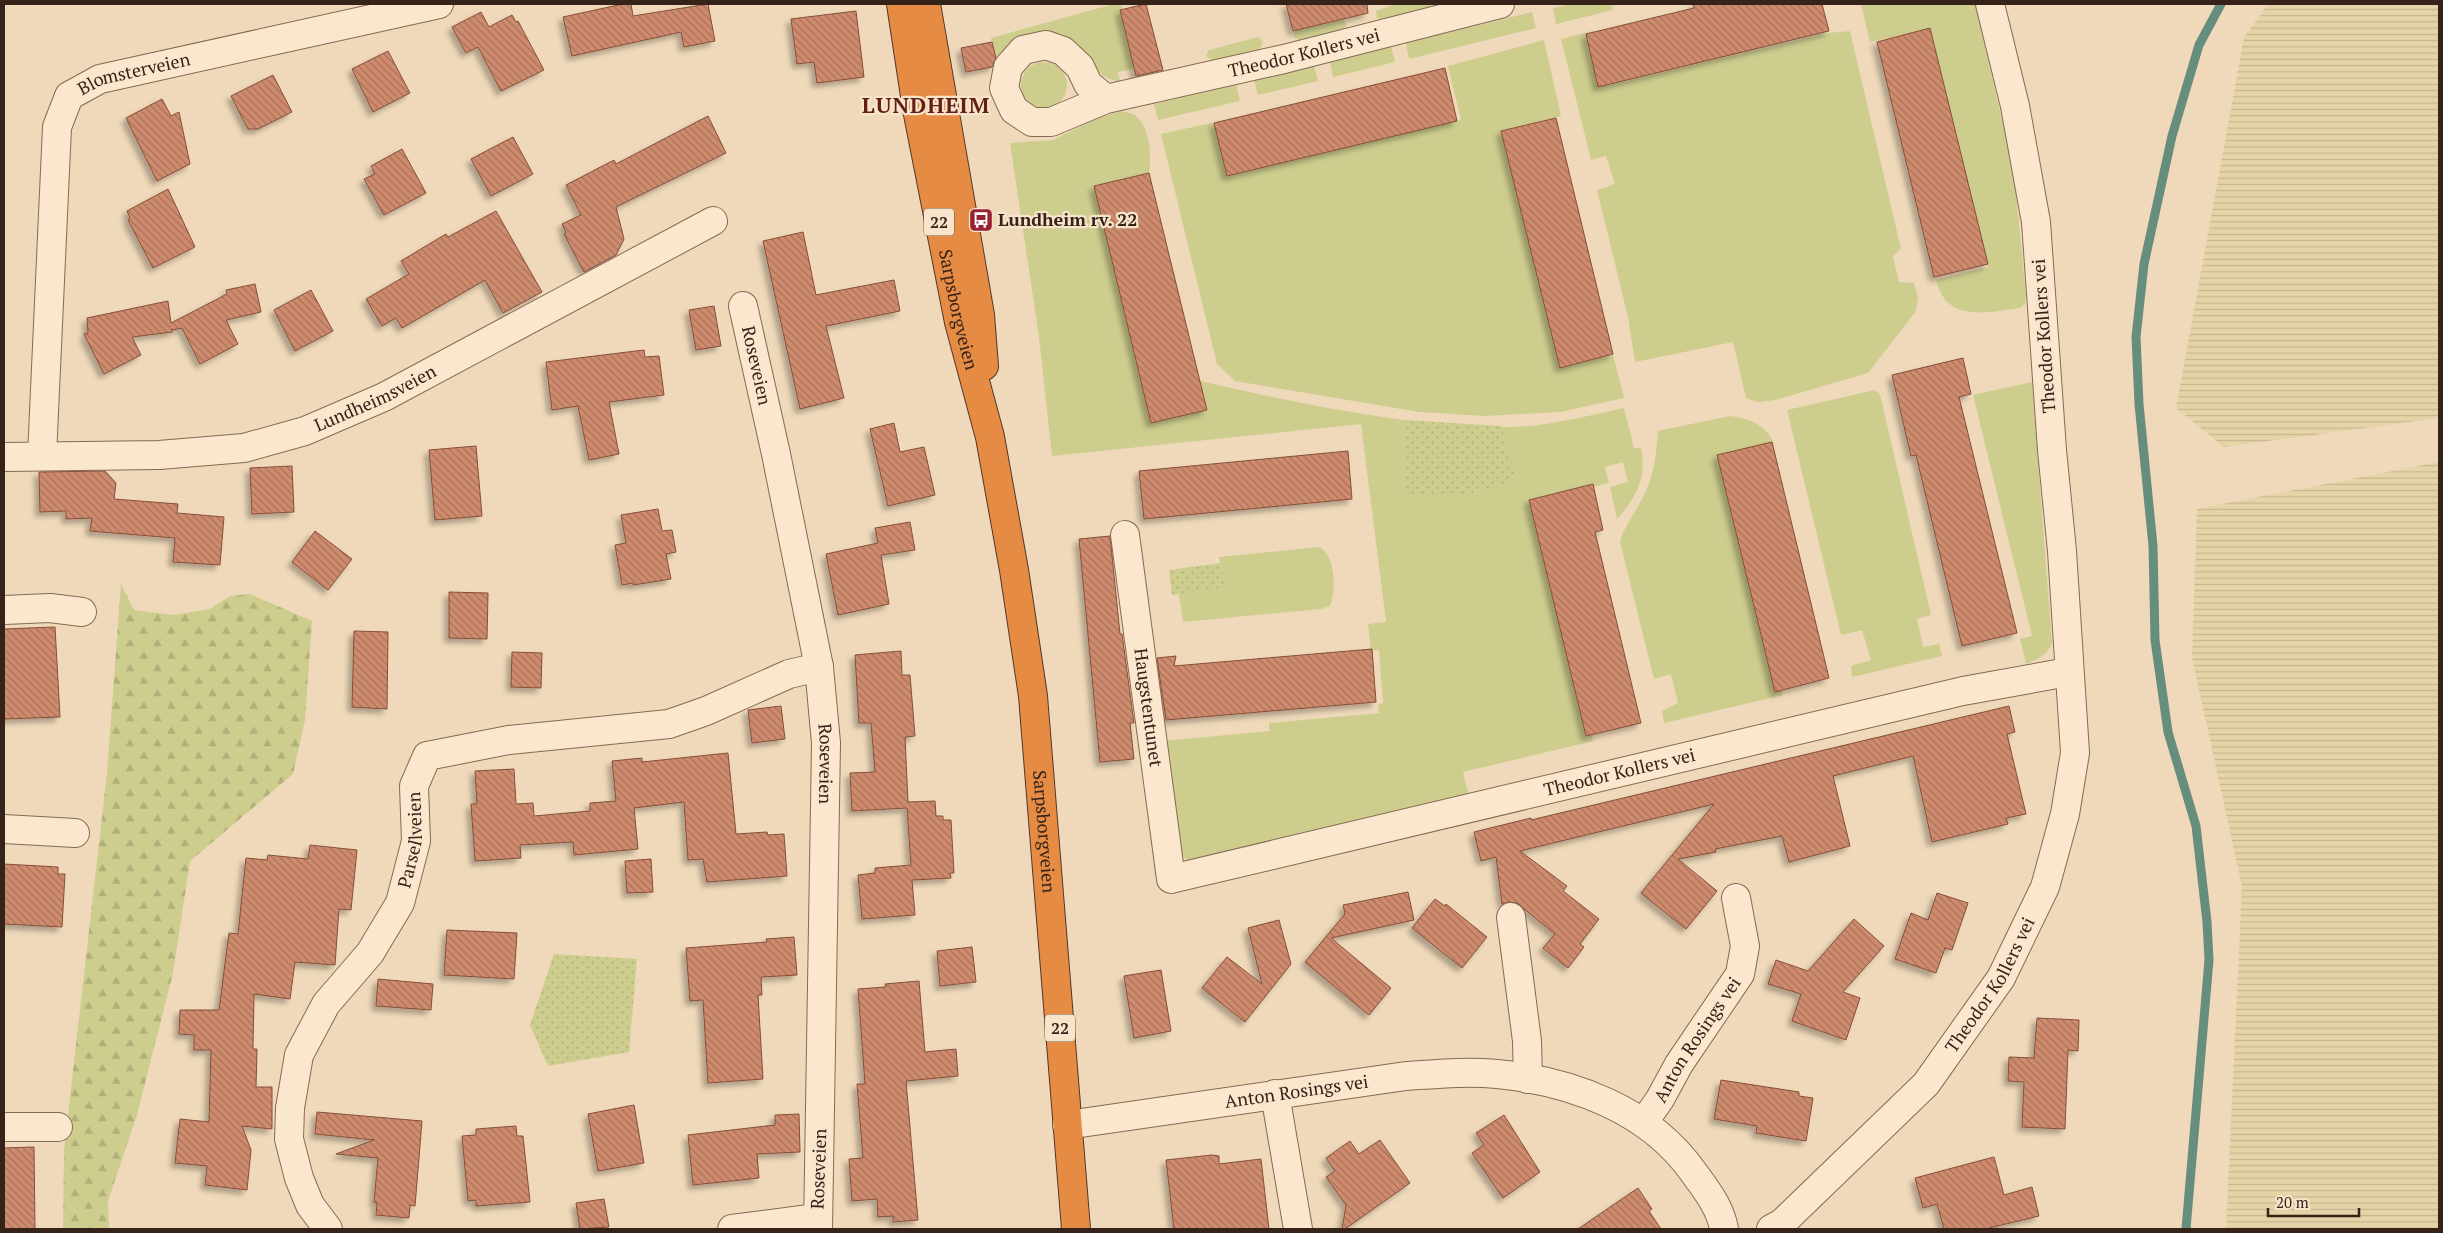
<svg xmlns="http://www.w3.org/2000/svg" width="2443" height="1233" font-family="'PT Serif',serif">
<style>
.farmland{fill:url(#farmland-rules)}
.grass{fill:#cdcd8e}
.forest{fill:url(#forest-firs)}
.park{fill:url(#park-dots)}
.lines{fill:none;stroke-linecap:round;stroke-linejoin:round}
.stream{stroke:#678d7f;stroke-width:9}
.building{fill:url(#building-back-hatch);stroke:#864e39;filter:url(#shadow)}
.street-casing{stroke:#866954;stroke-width:30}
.highway-casing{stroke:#533829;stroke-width:30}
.street{stroke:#fae7cd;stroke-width:28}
.highway{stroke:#e58b44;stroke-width:28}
.labels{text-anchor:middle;stroke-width:4.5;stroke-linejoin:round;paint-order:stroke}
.shield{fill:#f7e4ca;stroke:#6f5d4f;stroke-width:1}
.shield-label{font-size:16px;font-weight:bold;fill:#35231a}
.street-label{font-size:18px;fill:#35231a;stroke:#f7e4ca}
.poi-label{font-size:18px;font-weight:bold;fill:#35231a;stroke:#f7e4ca;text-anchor:start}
.district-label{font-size:22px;font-weight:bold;letter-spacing:1px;fill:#631e17;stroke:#f7e4ca}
</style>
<defs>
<pattern id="farmland-rules" width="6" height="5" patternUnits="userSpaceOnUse" patternTransform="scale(1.25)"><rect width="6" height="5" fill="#e5d4a7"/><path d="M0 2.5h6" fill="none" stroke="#c5b68f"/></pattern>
<pattern id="forest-firs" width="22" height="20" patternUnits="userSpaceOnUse" patternTransform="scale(1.25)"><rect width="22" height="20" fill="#cdcd8e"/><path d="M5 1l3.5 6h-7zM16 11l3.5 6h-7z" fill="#b1b07a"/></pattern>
<pattern id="park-dots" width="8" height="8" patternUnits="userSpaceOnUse" patternTransform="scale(1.25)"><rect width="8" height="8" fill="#cdcd8e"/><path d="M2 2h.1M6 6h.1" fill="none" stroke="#b1b07a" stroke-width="1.8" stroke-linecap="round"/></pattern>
<pattern id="building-back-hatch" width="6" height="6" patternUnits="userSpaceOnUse" patternTransform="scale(1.25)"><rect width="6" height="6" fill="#cf8b6e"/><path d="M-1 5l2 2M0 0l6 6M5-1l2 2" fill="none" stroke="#a9715a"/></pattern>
<filter id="shadow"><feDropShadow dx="-4.5" dy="4.5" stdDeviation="2.5" flood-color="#0004"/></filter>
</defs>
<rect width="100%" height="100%" fill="#efd9ba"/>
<!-- farmland -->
<path class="farmland" d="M2268,4H2439V418L2224,447L2176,408L2244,38Z
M2439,462V1229H2226L2242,886L2192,658L2197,509Z"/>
<!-- grass -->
<path class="grass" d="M1114,4H1121L1137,68L1118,72L1120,81C1099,80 1095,64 1083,50C1056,19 1020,31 996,57L991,38Z
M1396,4H1432L1429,9L1380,19L1377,18L1376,11Z
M1571,4H1612L1613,10L1556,24L1553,8Z
M1861,4H1975L2005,133L2016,193L2026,295L2025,304L2020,308C1996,311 1957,321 1942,295C1939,291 1938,285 1936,280L1988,267L1930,29L1870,42Z
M1532,12L1536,28L1409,59L1406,43Z
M1343,20L1347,24L1343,30L1299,40L1293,37L1295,31Z
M1593,31L1606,86L1828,33L1850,31L1901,249L1893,256L1899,282L1914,283L1918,297L1916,311L1868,373L1775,400L1758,402L1746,398L1733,342L1635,362L1628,317L1597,190L1615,184L1606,156L1591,160L1561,39Z
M1258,37L1263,42L1260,49L1213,61L1206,56L1209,50Z
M1544,40L1561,116L1506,130L1564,367L1613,355L1624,398L1560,412L1485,416L1419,412L1235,381L1217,364L1161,134L1216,122L1230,176L1461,120L1448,66Z
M1391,46L1395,62L1333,77L1330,61Z
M1021 85a23 23 0 1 1 46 0a23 23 0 1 1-46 0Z
M1314,66L1318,81L1258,95L1254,80Z
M1236,85L1240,101L1158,120L1154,104Z
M1121,111C1125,112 1133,113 1136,116C1150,127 1152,158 1149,173L1206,408L1200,381C1301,404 1404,426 1508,427C1547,427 1586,416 1624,408L1634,448H1641C1647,478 1637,496 1617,519L1610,487L1628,482L1623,462L1605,467L1609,483L1534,502L1593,741L1463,772L1469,796L1190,862L1178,852L1163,741L1269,731V723L1379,713L1378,704L1383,703L1379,650H1371L1368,624L1386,622L1361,424L1052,456L1039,337L1010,143L1053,140L1095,119Z
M2032,382L2052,644C2046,656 2038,659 2026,664L2020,639L2032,636L1973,395Z
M1875,390L1880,394L1931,615L1917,619L1923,647L1939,644L1942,656L1852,677L1851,666L1871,660L1862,630L1841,635L1787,410Z
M1730,416C1749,418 1768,426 1774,444L1725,456L1783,695L1664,723L1662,711L1678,703L1671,674L1654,679L1620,542C1623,528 1639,507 1645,493C1655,473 1656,452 1658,431Z
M1320,547C1336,557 1336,590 1330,606L1321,609L1183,622L1179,594L1224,588L1219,557Z"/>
<!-- forest -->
<path class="forest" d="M121,584L134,610L174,615L210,609L230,596L250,594L312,621L305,720L293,774L190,861L173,973L137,1115L108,1201L109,1229H63L64,1150L107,773Z"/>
<!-- park -->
<path class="park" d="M1405,420L1501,426L1517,481L1476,493L1405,494Z
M1221,563L1225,588L1172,595L1169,570Z
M554,954L637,959L629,1052L548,1066L530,1025Z"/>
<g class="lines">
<!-- stream -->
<path class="stream" d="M2186,1229L2209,960L2207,922L2196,826L2168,732L2155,640L2153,546L2139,404L2136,337L2144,264L2172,136L2199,45L2221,4"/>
</g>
<!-- building -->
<path class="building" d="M623,4H631L633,16L708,4L715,41L684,47L681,32L572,56L563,17Z
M1146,4L1163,70L1136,76L1120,10Z
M1286,4H1367L1368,13L1293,31Z
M1693,4H1822L1829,31L1598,87L1586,34L1694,8Z
M856,11L864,77L817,83L814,62L797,64L791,19Z
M481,12L489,27L512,15L516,22L518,21L544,70L501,91L478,47L466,53L452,27Z
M1930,28L1988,264L1934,277L1877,42Z
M992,42L996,58L992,67L966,72L961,48Z
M388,51L410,93L373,112L352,69Z
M1445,68L1457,121L1227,176L1214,123Z
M273,75L292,112L258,129H248L231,96Z
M162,99L171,116L179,112L190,164L157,181L126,118Z
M708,116L726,153L616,207L624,239L616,255L584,272L564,234L566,233L562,224L581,215L566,185L614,160L616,164Z
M1556,118L1613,354L1560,368L1501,131Z
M513,137L533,174L491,196L471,159Z
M402,149L426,193L384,215L364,179L375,174L371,166Z
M1149,173L1207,410L1151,423L1094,186Z
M168,189L195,247L153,268L128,220L130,218L127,211Z
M496,211L542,292L503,313L485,280L402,328L396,318L382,326L366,299L409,274L401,261L446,234L448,237Z
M803,232L816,295L894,280L900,311L826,326L844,398L800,409L763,241Z
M255,284L261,312L226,320L238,344L200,364L182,328L172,330V329V332L132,337L141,355L104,374L84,334L88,333L87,318L168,301L171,323L227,294L226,290Z
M311,290L333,331L295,351L274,310Z
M714,306L721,346L696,350L689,310Z
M644,350L645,357L659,356L664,395L609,402L619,454L589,460L578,406L552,410L546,362Z
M1963,358L1971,394L1959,397L2017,633L1962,646L1916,455L1911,456L1892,375Z
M894,423L900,452L924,447L935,495L888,506L870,429Z
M1772,442L1829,678L1775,692L1717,455Z
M476,446L482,516L435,520L429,450Z
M1348,451L1352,499L1144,519L1139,471Z
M292,466L294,512L252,514L250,468Z
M105,471L116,483L114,499L178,504L177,513L224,517L220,565L173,562L175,538L90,531L92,518L66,519V511L40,512L39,472Z
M1593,484L1603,530L1595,532L1641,723L1586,736L1529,500Z
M658,509L662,531L672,530L676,552L666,554L671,579L633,585V583L622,585L615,545L626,543L621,515Z
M910,522L915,550L881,555L889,604L838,615L826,554L878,543L875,528Z
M315,531L352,559L328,590L292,562Z
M1110,536L1120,634H1122L1134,723H1130L1134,759L1100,762L1079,539Z
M449,592L488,593L487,639L449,638Z
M55,627L60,717L4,719V629Z
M354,631L388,632L387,709L352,707Z
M1372,649L1376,702L1166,720L1157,658L1176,656L1174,666Z
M901,651L902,675H910L915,736L905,737L908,802L935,801L936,816H943V820H951L954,873H950L951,878L912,880L915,915L862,919L858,875L875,873V868L911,865L907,808L852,811L850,773L875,772L871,723H859L855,655Z
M512,652L542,653L541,688L511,687Z
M781,706L785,739L752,743L748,710Z
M2009,706L2015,732L2007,734L2026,814L2006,818L2008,824L1932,842L1913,756L1833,776L1850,846L1789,862L1782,836L1715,849L1716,852L1678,859L1717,891L1686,929L1641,893L1714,804L1520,851L1567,886L1563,891L1599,919L1580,944L1584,947L1568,968L1543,948L1555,934L1517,903L1509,902L1502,904L1496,857L1481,861L1474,832L1531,818V820Z
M728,753L736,834L767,832L768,835L784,834L787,876L707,882L703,859L688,860L684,802L634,808L638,849L574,855L573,842L520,845L521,858L475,861L471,804H477L475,771L514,769L516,804L533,803L534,816L590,811V803L616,801L612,761L642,758V762Z
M310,845L357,850L351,910L339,909L335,965L295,962L290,999L254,994L253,1049H257L256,1087H272V1129L242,1126L251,1150L247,1190L205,1185L207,1166L175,1163L180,1119L209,1122L211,1050H194V1035L179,1034L180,1010H219L229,933L238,934L246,858L267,860L268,855L308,859Z
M651,859L653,892L627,893L625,861Z
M4,864L58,867V874H65L62,927L4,924Z
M1408,892L1414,920L1331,938L1391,988L1369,1015L1305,962L1345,914L1343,905Z
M1937,893L1968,903L1952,950L1945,948L1936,973L1895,959L1911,913L1928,920Z
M1435,899L1445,906L1446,904L1487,937L1462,968L1412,928Z
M1854,919L1884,946L1843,992L1860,998L1846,1040L1792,1021L1801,994L1768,984L1776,960L1808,971Z
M1279,920L1291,964L1245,1022L1202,988L1227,957L1262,984L1248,928Z
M447,930L517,933L514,979L444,975Z
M794,937L797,975L761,977L762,995H758L763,1079L708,1083L703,1000L690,1001L686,948L767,942L766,939Z
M972,947L976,982L940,986L937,951Z
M1161,970L1171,1031L1134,1038L1124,976Z
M378,979L433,984L431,1010L376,1006Z
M919,981L925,1052L956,1049L958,1076L906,1081L918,1220L893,1222V1216L878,1217L877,1199L852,1201L849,1159L863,1158L857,1084H865L858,989L886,987L885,984Z
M2037,1018L2079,1020L2078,1051L2068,1050L2065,1129L2022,1127L2024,1082L2008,1081L2009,1057L2034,1058Z
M1721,1080L1799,1092V1096L1813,1098L1806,1141L1756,1133L1757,1126L1714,1119Z
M634,1105L644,1163L598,1171L588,1114Z
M317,1112L422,1121L415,1206L410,1205L409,1218L376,1215L377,1203L374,1202L378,1158L336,1154L374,1140L315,1134Z
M799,1114L800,1152L757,1154L759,1178L693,1185L688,1135L775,1125V1115Z
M1504,1115L1540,1172L1503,1198L1472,1153L1484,1145L1476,1133Z
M516,1126L517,1136H523L530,1202L476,1206V1200L468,1201L462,1136L476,1135V1129Z
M1380,1140L1410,1183L1345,1229H1342L1346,1205L1326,1177L1335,1171L1326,1158L1350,1141L1359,1154Z
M34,1147L35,1229H4V1148Z
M1212,1155L1219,1156V1164L1261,1159L1269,1229H1174L1166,1160Z
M1994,1157L2004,1195L2032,1187L2039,1216L1985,1229H1944L1937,1204L1923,1208L1915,1178Z
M1638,1188L1652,1209L1649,1211L1661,1229H1578Z
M604,1199L609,1227L580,1229L576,1203Z"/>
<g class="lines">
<defs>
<g id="street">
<path id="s1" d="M1106,99L1088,84L1080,67L1063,51L1046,45L1023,50L1008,67L1004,88L1014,110L1032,122H1051L1106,99L1284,59L1500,4"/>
<path id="s2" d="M743,306L776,454L819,667L826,743L818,1229"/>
<path id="s3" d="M42,456L57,127L69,96L100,79L439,4"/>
<path id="s4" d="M4,457L159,455L244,448L305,431L384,397L713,221"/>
<path id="s5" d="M1125,535L1171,879L1963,691L2068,672"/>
<path d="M4,610L50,608L82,612"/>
<path d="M4,829L75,833"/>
<path d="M1511,917L1527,1041L1528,1079"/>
<path d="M1275,1094L1298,1229"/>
<path id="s6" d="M1644,1122L1660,1099L1679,1064L1740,974L1745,946L1736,898"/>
<path id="s7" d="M1067,1125L1406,1076C1436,1074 1467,1071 1497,1074C1572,1081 1650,1110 1694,1173C1707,1191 1720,1207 1724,1229"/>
<path d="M4,1127H58"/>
<path id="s8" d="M328,1229L310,1205L299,1178L289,1139L290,1108L299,1055L326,1004L370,953L400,903L416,841L414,786L427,756L509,740L669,724L706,711L789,674L819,667"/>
<path d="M732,1229L817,1218"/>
<path id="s9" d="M1771,1229L1782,1223L1926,1084L2001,978L2045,887L2065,814L2075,753L2062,551L2052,450L2036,222L2015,106L1990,4"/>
</g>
<g id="highway">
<path id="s10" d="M901,4L917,109L959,322L990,437L1014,570L1033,696L1076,1229"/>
<path d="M926,4L980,315L984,366"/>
</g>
</defs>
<!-- street casing -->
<use href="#street" class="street-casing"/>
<!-- highway casing -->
<use href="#highway" class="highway-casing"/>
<!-- street -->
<use href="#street" class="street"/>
<!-- highway -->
<use href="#highway" class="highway"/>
</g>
<!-- icons -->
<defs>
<symbol id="bus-square" viewBox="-11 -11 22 22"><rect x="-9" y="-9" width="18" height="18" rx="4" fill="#982231" stroke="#f7e4ca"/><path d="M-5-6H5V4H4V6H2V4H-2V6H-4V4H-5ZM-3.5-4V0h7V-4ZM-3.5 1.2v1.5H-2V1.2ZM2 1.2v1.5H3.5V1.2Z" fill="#fff"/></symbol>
</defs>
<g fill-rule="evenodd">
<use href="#bus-square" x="967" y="206" width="28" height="28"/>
</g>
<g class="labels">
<!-- shield labels -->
<g class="shield">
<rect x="924" y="208.5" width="30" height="27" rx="4"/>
<rect x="1045" y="1014.5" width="30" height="27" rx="4"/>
</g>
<g class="shield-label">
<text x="939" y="228">22</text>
<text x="1060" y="1034">22</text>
</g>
<!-- street labels -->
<g class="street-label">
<text dy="6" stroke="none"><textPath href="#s1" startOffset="479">Theodor Kollers vei</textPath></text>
<text dy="6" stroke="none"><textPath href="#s3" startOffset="432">Blomsterveien</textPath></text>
<text dy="6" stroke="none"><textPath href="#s10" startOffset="311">Sarpsborgveien</textPath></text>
<text transform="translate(2044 336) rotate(-94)" y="6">Theodor Kollers vei</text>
<text dy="6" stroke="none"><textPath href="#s2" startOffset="61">Roseveien</textPath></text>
<text dy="6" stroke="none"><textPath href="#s4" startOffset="381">Lundheimsveien</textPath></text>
<text dy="6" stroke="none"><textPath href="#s5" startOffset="174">Haugstentunet</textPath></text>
<text dy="6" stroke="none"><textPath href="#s2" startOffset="466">Roseveien</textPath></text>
<text dy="6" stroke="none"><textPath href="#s5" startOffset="808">Theodor Kollers vei</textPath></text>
<text dy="6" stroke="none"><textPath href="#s10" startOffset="841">Sarpsborgveien</textPath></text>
<text dy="6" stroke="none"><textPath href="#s8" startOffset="432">Parsellveien</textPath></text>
<text dy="6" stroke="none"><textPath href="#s9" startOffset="331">Theodor Kollers vei</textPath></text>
<text dy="6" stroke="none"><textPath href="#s6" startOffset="98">Anton Rosings vei</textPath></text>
<text dy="6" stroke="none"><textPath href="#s7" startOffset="232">Anton Rosings vei</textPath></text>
<text transform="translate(819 1169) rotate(-88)" y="6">Roseveien</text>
</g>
<!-- poi labels -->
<g class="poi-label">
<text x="998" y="226">Lundheim rv. 22</text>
</g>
<!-- district labels -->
<g class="district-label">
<text x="926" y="113">LUNDHEIM</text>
</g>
</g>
<!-- border -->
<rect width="2443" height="1233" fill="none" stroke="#35231a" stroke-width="10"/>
<!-- scale -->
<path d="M2268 1208v8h91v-8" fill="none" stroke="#35231a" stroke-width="2.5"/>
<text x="2276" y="1208" font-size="15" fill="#35231a" stroke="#f7e4ca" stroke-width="4" paint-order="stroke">20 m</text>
</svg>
